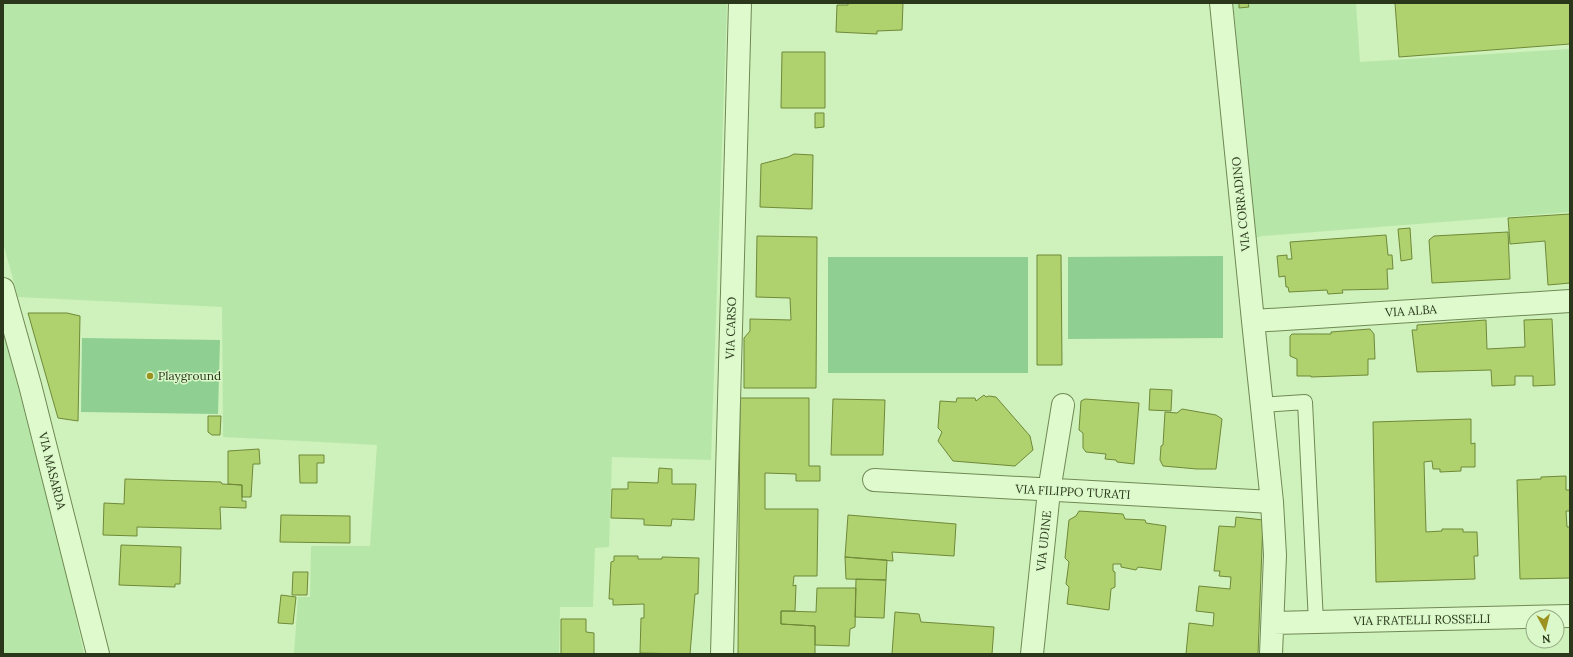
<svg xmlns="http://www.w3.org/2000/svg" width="1573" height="657" font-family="Lora,serif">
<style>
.farmland{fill:#b7e7a8}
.green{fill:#8fcf92}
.building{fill:#afd26e;stroke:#6f8938}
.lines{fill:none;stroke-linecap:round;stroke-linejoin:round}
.lane-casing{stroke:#708954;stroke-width:16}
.street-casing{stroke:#708954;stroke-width:24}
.lane{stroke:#dffbce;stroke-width:14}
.street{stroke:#dffbce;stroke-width:22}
.poi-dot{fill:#9c9220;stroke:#dbf8cb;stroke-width:1.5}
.labels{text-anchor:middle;stroke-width:3;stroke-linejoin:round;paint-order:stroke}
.street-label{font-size:12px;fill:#2b371a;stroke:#dbf8cb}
.poi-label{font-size:12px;fill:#2b371a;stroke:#dbf8cb;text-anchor:start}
</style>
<rect width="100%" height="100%" fill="#cff1bb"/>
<!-- farmland -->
<path class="farmland" d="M3,3H727L711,460L612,457L609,547L595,548L593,607H560L559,654H294L298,597H310L311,546H370L377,445L223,437L222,307L18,297L3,243Z
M1233,3H1356L1360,62L1570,49V212L1262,236L1255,238Z
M3,329L68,580L84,654H3Z"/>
<!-- green -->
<path class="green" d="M1223,256V338L1068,339V257Z
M828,257H1028V373H828Z
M82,338L220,340L218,414L81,412Z"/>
<!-- building -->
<path class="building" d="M848,3H903L902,30L877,31V34L836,32L837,5H848Z
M1239,3H1248L1249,7L1239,8Z
M1395,3H1570V44L1399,57Z
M782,52H825V108H781Z
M815,113H824V127L815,128Z
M794,154L813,155L812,209L760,207L761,164L788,157Z
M1570,214V283L1548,285L1545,241L1510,244L1508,218Z
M1410,228L1412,259L1401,261L1398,229Z
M1508,232L1510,279L1432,283L1429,240L1434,236Z
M1386,235L1388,255H1392L1393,269H1387L1388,289L1342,290L1343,293L1328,294L1327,290L1289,292L1288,287H1286L1285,276L1279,277L1277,256L1287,255V259H1292L1290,242Z
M757,236L817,237L816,388H744V338L750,331V319L791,320L790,298L756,297Z
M1037,255H1061L1062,365H1037Z
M28,313H67L80,316L78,421L58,418Z
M1552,319L1555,385L1533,386V376H1515V385L1492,386L1491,370L1417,372L1412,330H1417V325L1486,320L1487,349L1525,347L1524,320Z
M1370,329L1374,334L1375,359H1368V375L1311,377V376H1297V359L1290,356V336L1292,334H1331V332Z
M1150,389L1172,390L1171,411L1149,410Z
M984,395L986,397L989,396L996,397L1030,436L1033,450L1015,466L953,461L938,441L942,432L938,428L940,401L956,402L957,398H975L976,401Z
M740,398H809V466H820V481H796V474L765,473V509H818L817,576H794L793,586L796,585L795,611H781V624L815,626V654H738Z
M833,399L885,400L883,455H831Z
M1085,399L1139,403L1134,464L1117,462L1116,460L1105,459L1106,454L1086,452L1083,448V433L1079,430L1081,401Z
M1182,409L1216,415L1222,419L1216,469H1197L1163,466L1160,460L1161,446L1163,445L1165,412L1177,413Z
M208,416H221L220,435H212L208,432Z
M1471,419V444L1475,443V467H1461V471L1440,472V469H1433L1432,461L1424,462L1426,532L1442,531V529H1463V532H1477L1478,556H1474L1475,579L1376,582L1373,422Z
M259,449L260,464H253L251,497H242V485L228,484V451Z
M299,455H324V463H317V483H300Z
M659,468L672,469V484H696L694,520L672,519L671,526L644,525V519L611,518L612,489H628V482L658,483Z
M1566,476V490H1570V511H1566L1567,527H1570V578L1520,579L1517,480L1541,479V477Z
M125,479L221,482L222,484L242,485V501H246V508L220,507L221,529L137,527V536L103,535L104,503L124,504Z
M1079,511L1123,514L1125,519L1145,520L1146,523L1166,526L1161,570L1138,567L1136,570L1121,567V564H1113V571L1115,572V587L1111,589L1109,610L1067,604L1069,587L1066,584L1069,562L1065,558L1069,520L1076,516Z
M281,515L350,516V543L280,542Z
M848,515L956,524L954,556L892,552L893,561L845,557Z
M1236,517L1263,520L1258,654H1186L1189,623L1213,626L1214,613L1196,611L1199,586L1230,589L1231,577L1219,576L1220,571H1214L1219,526L1235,527Z
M121,545L181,547L180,584H175V587L119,585Z
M614,556H638V559H662V557L699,558L698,594H695L690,654L640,653L641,618H644V604L613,605V599H609L611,562L614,561Z
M845,557L887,560L886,580L846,579Z
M293,572H308L307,595H292Z
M856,579L886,580L884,618L855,617Z
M817,588H856L855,627L850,629L849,646L815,645V626L781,624V611L816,612Z
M281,595L296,597L293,624L278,623Z
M895,612L919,614L921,622L994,627L992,654H892Z
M561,619H586V632L594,633V654H561Z"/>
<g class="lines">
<defs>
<path id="lane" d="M1261,405L1305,402L1316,622"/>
<path id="street" d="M1221,3L1253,321L1272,502L1275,555L1271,654
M3,289L30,385L98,654
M1253,321L1570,301
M874,480L1272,502
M1273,623L1570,616
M722,654L740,3
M1032,654L1049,491L1063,405"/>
</defs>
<!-- lane casing -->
<use href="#lane" class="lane-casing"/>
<!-- street casing -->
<use href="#street" class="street-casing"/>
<!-- lane -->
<use href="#lane" class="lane"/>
<!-- street -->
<use href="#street" class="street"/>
</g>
<!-- markers -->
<circle class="poi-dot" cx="150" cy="376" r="4"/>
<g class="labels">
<!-- street labels -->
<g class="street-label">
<text transform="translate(1241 204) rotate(-96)" y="4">VIA CORRADINO</text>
<text transform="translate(1411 311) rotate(-4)" y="4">VIA ALBA</text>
<text transform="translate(731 328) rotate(-88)" y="4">VIA CARSO</text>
<text transform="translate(52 471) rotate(76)" y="4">VIA MASARDA</text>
<text transform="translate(1073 492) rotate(3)" y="4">VIA FILIPPO TURATI</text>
<text transform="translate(1044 541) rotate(-84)" y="4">VIA UDINE</text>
<text transform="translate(1422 620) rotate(-1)" y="4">VIA FRATELLI ROSSELLI</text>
</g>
<!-- poi labels -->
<g class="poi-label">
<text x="158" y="380">Playground</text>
</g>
</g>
<!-- border -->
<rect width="1573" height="657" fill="none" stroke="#2b371a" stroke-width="8"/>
<!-- north arrow -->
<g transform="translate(1545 629) rotate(173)"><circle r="19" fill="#dbf8cb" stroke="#95ab84"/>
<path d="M0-3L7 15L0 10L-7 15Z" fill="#9c9220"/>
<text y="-6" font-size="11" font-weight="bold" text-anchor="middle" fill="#2b371a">N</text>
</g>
</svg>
